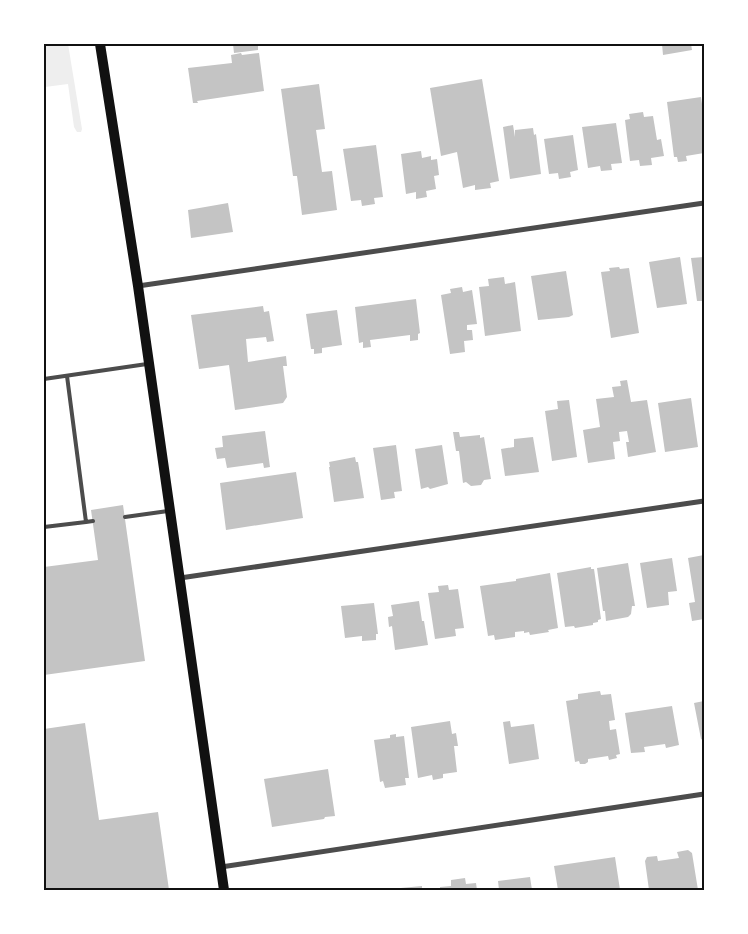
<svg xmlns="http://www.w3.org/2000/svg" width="748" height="934" font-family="'Work Sans',sans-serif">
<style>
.green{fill:#eee}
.building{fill:#c4c4c4}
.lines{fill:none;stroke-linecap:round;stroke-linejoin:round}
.service{stroke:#4c4c4c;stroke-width:4}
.minor{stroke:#4c4c4c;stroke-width:5}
.secondary{stroke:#111;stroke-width:10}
.neatline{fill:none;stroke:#111;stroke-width:2}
</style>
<rect width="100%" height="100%" fill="#fff"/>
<!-- green -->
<path class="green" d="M44,44H68L82,129L81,132H77L74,127L68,84L45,87Z"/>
<!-- building -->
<path class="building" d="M233,44H258V50L234,53Z
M662,44H691L692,50L663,55Z
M241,53L242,55L259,53L264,91L197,101L198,103H193L188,68L232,63L231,55Z
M482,79L499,181L490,183L491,188L475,190V185L463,188L457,152L441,156L430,88Z
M319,84L325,129L316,130L322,172L332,171L337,210L302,215L297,176H293L281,89Z
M701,97L704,118V153L686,156L687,161L678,162L677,157H674L667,102Z
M643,112L644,117L653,116L657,140L661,139L664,156L651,158L652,165L640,166L639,160L630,161L625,120L630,119L629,114Z
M616,123L622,163L611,164L612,170L601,171L600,166L588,168L582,127Z
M513,125L515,137V130L533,128L534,135L536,134L541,174L510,179L503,127Z
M573,135L578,170L570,172L571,177L559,179L558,173L549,174L544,139Z
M376,145L383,197L374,198L375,204L362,206L361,200L351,201L343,149Z
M421,151L422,158L431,156V160L437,159L439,175L434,176L436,189L426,191L427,197L416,199V192L406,194L401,154Z
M228,203L233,232L191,238L188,210Z
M680,257L687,304L657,308L649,262Z
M704,257V301H697L691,258Z
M619,267L620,269L629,268L639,333L611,338L601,272L610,271L609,268Z
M566,271L573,315L569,317L538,320L531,276Z
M504,277L505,284L515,282L521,331L485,336L479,287L489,286L488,279Z
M462,287L463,292L472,290L477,324L467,325V330H472L473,340L464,341L465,352L450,354L441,295L451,293L450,289Z
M416,299L420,333L418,334V340L410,341V335L370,340L371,347L363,348V342L359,343L355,307Z
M263,306L264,312L269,311L274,341L267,342L266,337L246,339L248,362L286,356L287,366H283L287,397L283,403L235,410L229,365L199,369L191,315Z
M337,310L342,345L322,348V353L314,354V349H311L306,314Z
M627,380L631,402L647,400L656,452L628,457L626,442H629L627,431L619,432L620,441L613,442L615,459L588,463L583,430L600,427L596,399L614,397L612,387L621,386L620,381Z
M691,398L698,447L665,452L658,403Z
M569,400L577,457L552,461L545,411L558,409L557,401Z
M265,431L270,467L264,468L263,463L227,468L225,458L217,459L215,448L223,447L222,436Z
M453,432H459L460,437L480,435V438L484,437L491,479L484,480L481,485L471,486L466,482L463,483L459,451H456Z
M533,437L539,472L505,476L501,449L514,447V439Z
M396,445L402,491L394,492L395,498L381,500L373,448Z
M442,445L448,484L430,489L428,487L421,489L415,449Z
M355,457L356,462H358L364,498L334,502L329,467H330L329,462Z
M296,472L303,518L226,530L220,483Z
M123,505L145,661L44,675V567L98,560L91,510Z
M704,555V619L692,621L689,603L695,602L688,558Z
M672,558L677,591L668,592L669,605L647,608L640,563Z
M628,563L635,606H632L631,614L628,617L606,621L605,611H603L597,568Z
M591,567V569H594L601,619L598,620V622L593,623V625L575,628L574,626L565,627L557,573Z
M550,573L558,628L548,630L549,632L530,635L529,632L524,633V631L515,632V637L495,640L494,635L488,636L480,586L516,581V579Z
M448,585L449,590L458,589L464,628L455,629L456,636L435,639L428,593L439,592L438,586Z
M419,601L422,621H424L428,645L395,650L392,626L389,627L388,617L393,616L391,605Z
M374,603L378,634H376V640L362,641V636L345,638L341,606Z
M600,691L601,695L611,694L615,720L609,721L610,730L616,729L620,754L616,755L617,758L609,760L608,756L588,759V762L585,764H580L579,761L575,762L566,701L578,699V694Z
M704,701V741L701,739L694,703Z
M672,706L679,745L666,748L665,744L644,747L645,752L631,753L625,713Z
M450,721L452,734L456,733L458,746H454L457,772L443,774V778L433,780L432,775L418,778L411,727Z
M510,721L511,727L534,724L539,759L509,764L503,722Z
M85,723L99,820L158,812L169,890H44V729Z
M396,734V737L404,736L409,778H405L406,785L385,788L383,781L380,782L374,740L390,738V735Z
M328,769L335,816L325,817L324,819L272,827L264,779Z
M688,850L692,853L698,890H649L645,861L647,857L657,856L658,861L679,858L677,852Z
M615,857L620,890H558L554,866Z
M530,877L532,890H499L498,881Z
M465,878L466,884L476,883L477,890H440V887L451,886V880Z
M422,886V890H390V889Z"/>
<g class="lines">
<!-- service -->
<path class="service" d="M67,376L86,522L93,521
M44,379L147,364
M125,517L168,511
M44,527L86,522"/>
<!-- minor -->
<path class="minor" d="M138,286L704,203
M180,578L704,501
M221,867L704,794"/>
<!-- secondary -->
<path class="secondary" d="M100,44L138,286L224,890"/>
</g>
<!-- border -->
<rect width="748" height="934" fill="none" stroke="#ffffff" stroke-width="90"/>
<rect x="45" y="45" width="658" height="844" class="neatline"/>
</svg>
